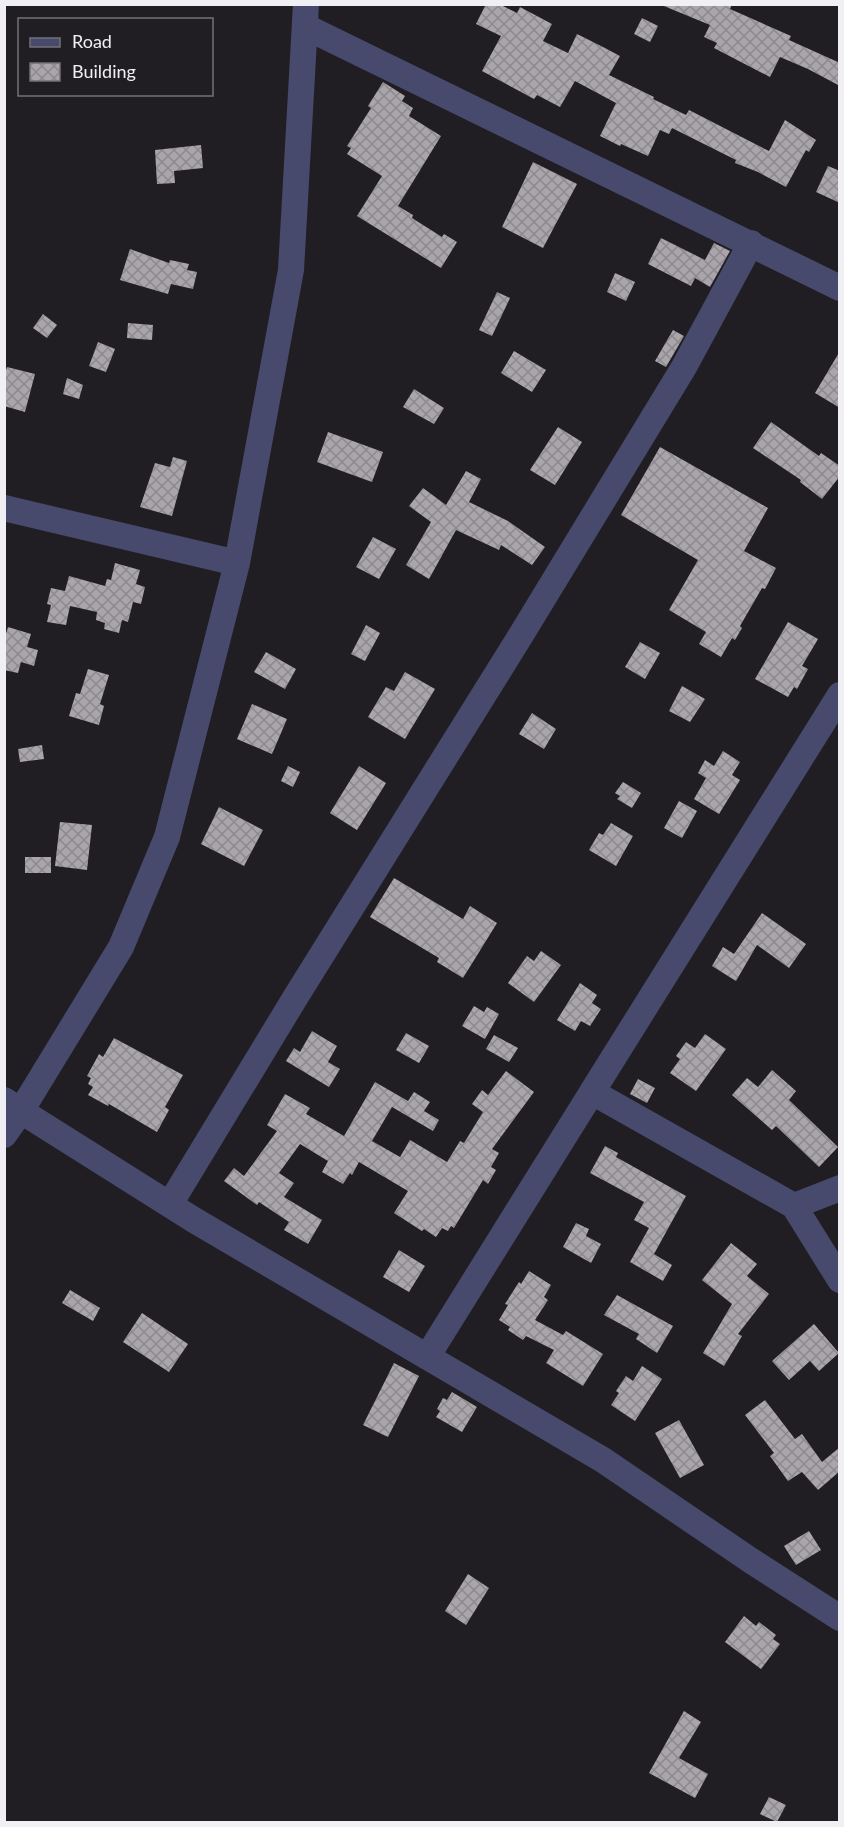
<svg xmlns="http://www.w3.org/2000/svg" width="844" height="1827" font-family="Lato,sans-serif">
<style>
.building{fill:url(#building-cross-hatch)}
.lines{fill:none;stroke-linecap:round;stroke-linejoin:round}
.minor{stroke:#474a6c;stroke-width:26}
</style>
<defs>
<pattern id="building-cross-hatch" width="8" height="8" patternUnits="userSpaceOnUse" patternTransform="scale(1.5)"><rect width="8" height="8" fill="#a9a5aa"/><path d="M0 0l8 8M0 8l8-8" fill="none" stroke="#8c898d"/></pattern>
</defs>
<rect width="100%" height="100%" fill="#201e23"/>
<!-- building -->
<path class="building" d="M486,4H499L517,13L520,7L552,24L543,41L568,53L577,34L603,47L620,56L609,75L654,97L653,99L686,115L689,110L769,151L785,120L816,140L809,152L806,150L786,187L758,172L735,163L736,160L672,128L669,134L660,130L648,156L621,144L620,146L600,136L616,103L575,81L560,107L537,95L534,99L482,71L501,36L476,24Z
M659,4H732L730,9L791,36L789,40L840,63V86L808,69L780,57L770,77L714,48L717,43L704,37L710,25Z
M642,18L658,26L650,42L634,34Z
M383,82L405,96L402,101L413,108L409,116L441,136L398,206L413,215L412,218L442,237L444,234L457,242L441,268L357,216L382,176L347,154L351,148L347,146L371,108L368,106Z
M201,145L203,168L174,171L175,183L157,184L155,150Z
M533,162L577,184L543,248L502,227Z
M828,166L840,171V203L816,192Z
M661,238L705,260L714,243L730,251L710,287L695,278L691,286L648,264Z
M130,249L169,263L170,260L189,264L187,270L197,272L193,289L171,284L168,294L120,280Z
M615,273L635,282L626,301L607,292Z
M497,292L510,298L492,336L479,330Z
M43,314L57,325L47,338L33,328Z
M128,323L153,325L152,340L127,338Z
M673,330L684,336L666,367L655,361Z
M98,342L115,349L106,372L89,366Z
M514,351L546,370L532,392L501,373Z
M840,351V408L815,393Z
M7,367L35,374L25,412L4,406V377Z
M67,378L83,385L79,399L63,394Z
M414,389L444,408L434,424L403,407Z
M771,422L819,456L821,453L840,466V476L822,499L800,482L801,480L753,448Z
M558,427L582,442L555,485L530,470Z
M328,432L383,452L372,482L317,462Z
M660,447L768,508L744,551L776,568L765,589L762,588L740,626L742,628L735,640L732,638L721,657L699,644L706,632L669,610L698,560L621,515Z
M173,457L187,461L172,516L140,507L155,463L170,467Z
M466,471L481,479L469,502L508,521L545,547L532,565L501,545L499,550L456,530L429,579L406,565L431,522L409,506L423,488L446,505Z
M373,537L396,549L379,579L356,567Z
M115,563L140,570L136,584L145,587L141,604L133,602L128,622L122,620L119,633L104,629L105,623L96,620L97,612L70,606L66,625L47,622L51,605L47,604L51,588L65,591L69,576L105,586L107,579L111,580Z
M788,622L818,639L802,666L808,669L797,689L794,687L788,697L755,679Z
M366,625L380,633L365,661L351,654Z
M8,627L31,634L27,647L38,650L34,666L21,662L18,673L4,670V640Z
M640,642L660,653L645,679L625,667Z
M266,652L296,669L285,689L254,672Z
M88,669L109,675L100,704L104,706L99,725L69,716L76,693L80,694Z
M405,672L435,689L405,739L368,717L386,687L394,691Z
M682,686L705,699L690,722L669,711Z
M252,704L287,719L272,754L237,739Z
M532,713L556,729L544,749L519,734Z
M42,745L44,759L20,762L18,749Z
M723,751L740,762L732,775L740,780L719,814L694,799L706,778L698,773L705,760L714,766Z
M288,766L300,772L293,787L281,781Z
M359,766L386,783L357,830L330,813Z
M623,782L641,793L632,808L617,799L620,796L615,793Z
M679,801L697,811L682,838L664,828Z
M219,807L263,830L244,866L201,844Z
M60,822L92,825L87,870L55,866Z
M611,823L633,836L616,866L589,850L599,833L603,835Z
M25,857H51V873H25Z
M394,878L463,919L470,906L497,923L463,978L437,962L439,958L370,917Z
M762,913L806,944L789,968L757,945L736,981L712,966L723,947L734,954Z
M541,951L561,965L534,1002L508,983L527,956L534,961Z
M580,983L597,995L592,1003L601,1009L590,1026L581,1021L575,1031L557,1020Z
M474,1006L484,1012L487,1007L499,1014L485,1039L462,1026Z
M312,1031L337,1046L328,1062L340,1069L329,1087L286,1061L294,1048L300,1052Z
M406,1033L429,1046L419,1063L396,1050Z
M705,1034L726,1049L696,1091L670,1073L680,1059L676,1056L686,1042L695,1048Z
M494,1035L518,1048L509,1062L486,1049Z
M114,1038L183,1075L165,1107L169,1110L157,1132L109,1104L108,1106L88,1095L93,1087L88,1084L91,1078L87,1076L99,1054L103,1057Z
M772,1070L796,1091L789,1100L838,1147L819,1167L776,1126L772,1130L732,1095L747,1078L758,1087Z
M506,1071L534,1092L492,1149L499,1153L491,1167L496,1170L488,1184L483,1180L454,1228L451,1226L448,1231L442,1228L436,1237L424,1229L422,1231L394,1213L408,1191L359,1162L352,1175L350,1173L343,1184L322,1172L328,1161L300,1144L279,1173L294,1183L284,1197L322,1220L308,1244L284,1230L289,1222L259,1202L257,1205L224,1181L234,1168L244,1176L277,1131L267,1125L285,1094L310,1108L306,1114L344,1136L375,1082L408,1101L414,1092L430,1102L424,1111L439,1120L433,1131L392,1107L372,1141L400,1157L410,1140L447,1162L460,1141L464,1143L483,1112L472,1104L482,1090L488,1095Z
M638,1079L655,1088L647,1103L630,1094Z
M605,1146L618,1153L616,1157L686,1196L654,1254L672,1265L663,1281L630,1262L649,1228L634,1220L644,1202L590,1173Z
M576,1223L589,1229L586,1236L601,1244L591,1263L563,1247Z
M731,1243L757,1264L747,1276L769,1294L738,1334L742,1336L724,1366L703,1353L732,1304L702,1280Z
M399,1250L425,1266L409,1292L383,1277Z
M529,1271L551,1285L544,1297L548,1300L535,1320L563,1335L566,1331L603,1354L583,1386L546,1363L554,1350L526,1336L523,1340L508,1330L510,1327L499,1320L508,1305L505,1304L519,1282L521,1284Z
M70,1290L100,1308L93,1321L62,1303Z
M617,1295L673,1326L657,1353L636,1339L639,1334L604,1315Z
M142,1313L188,1344L169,1372L123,1342Z
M814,1324L839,1353L819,1371L810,1361L789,1380L772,1361Z
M394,1363L419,1376L388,1437L363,1425Z
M642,1366L662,1379L635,1421L611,1405L619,1393L616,1391L626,1376L633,1381Z
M452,1392L477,1407L462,1432L436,1417L440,1411L437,1409L443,1398L447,1400Z
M765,1400L795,1439L802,1434L822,1462L840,1447V1471L818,1490L802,1472L788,1481L770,1456L774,1453L745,1415Z
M679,1420L704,1465L680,1478L655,1433Z
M809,1531L821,1550L796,1565L784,1546Z
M468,1574L489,1588L466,1625L445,1611Z
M744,1616L756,1626L759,1622L776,1635L773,1639L780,1644L761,1669L725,1642Z
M684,1711L701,1722L679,1758L708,1774L695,1798L649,1773Z
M769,1797L786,1805L777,1822L760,1814Z"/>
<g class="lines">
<!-- minor -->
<path class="minor" d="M306,27L840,288
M4,508L237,563
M840,695L592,1092L794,1206L840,1188
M4,1100L21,1111L121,947L167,837L237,563L291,270L306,4
M4,1135L21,1111L194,1220L603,1460L750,1560L840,1618
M170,1204L295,998L521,635L684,367L751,243
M794,1206L840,1280
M427,1357L592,1092"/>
</g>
<!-- border -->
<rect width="844" height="1827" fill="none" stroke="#f0eff3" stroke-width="12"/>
<!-- legend -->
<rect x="18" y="18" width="195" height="78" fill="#201e23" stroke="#737276" stroke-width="1.5"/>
<rect x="30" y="38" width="30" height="9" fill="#474a6c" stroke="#737276" stroke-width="1.5"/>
<text x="72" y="48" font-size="18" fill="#f0eff3">Road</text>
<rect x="30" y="63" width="30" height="18" fill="url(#building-cross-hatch)" stroke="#737276" stroke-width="1.5"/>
<text x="72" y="78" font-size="18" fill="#f0eff3">Building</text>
</svg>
